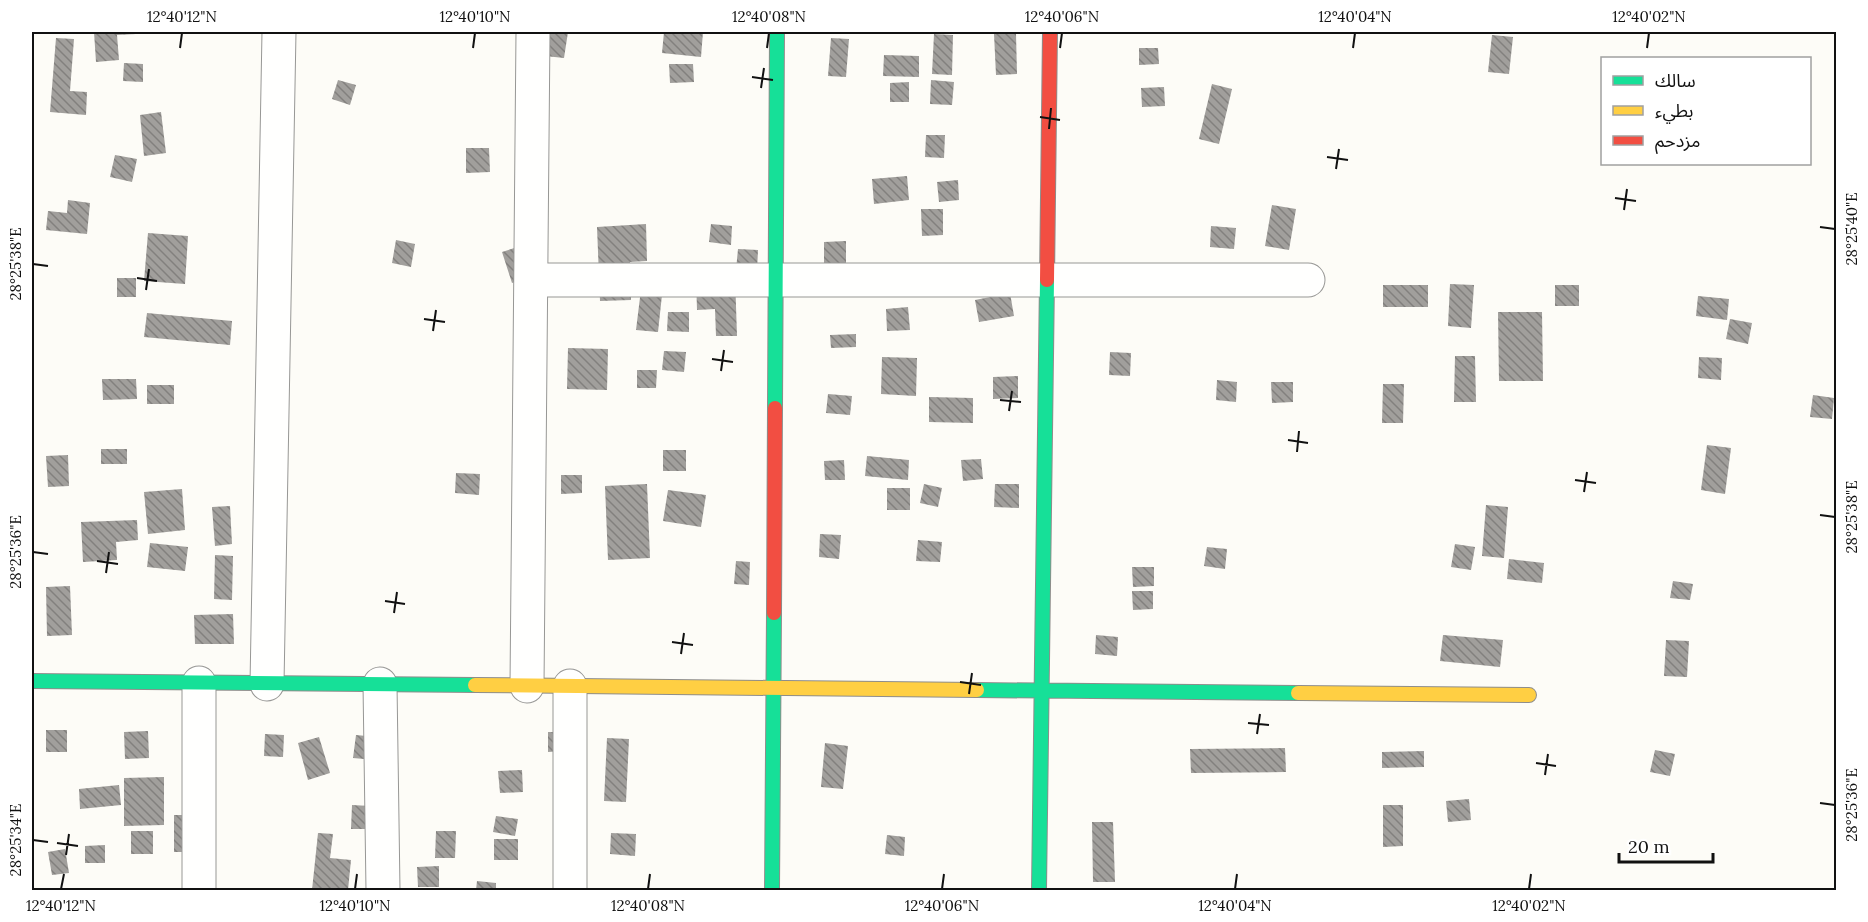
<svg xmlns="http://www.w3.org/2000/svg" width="1868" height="922" font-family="Lora,'Noto Sans Arabic',serif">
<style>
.building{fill:url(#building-back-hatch)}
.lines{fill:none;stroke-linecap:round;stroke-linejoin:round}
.street-casing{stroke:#979795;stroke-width:35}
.fast-casing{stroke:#8e8d8b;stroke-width:16}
.slow-casing{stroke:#8e8d8b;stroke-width:16}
.jam-casing{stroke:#8e8d8b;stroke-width:16}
.street{stroke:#fffffe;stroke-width:33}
.fast{stroke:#16e098;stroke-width:14}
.slow{stroke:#ffcf43;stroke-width:14}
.jam{stroke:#f24e42;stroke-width:14}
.ticks{fill:none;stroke:#111;stroke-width:2}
.neatline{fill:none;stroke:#111;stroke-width:2}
.ticks-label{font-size:15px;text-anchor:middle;fill:#111}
</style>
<defs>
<pattern id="building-back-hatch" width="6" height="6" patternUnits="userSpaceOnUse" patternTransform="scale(1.5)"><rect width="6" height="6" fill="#a19f9c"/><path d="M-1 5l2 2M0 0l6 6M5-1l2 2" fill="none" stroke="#82807e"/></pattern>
</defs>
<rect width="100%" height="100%" fill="#fdfcf7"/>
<!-- building -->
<path class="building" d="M94,32H136V34L117,35L119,60L96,62Z
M548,32H568L564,58L545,56Z
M664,32H703L701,57L662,53Z
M934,34L953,35L952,75L932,74Z
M994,34H1016L1017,74L996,75Z
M1492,35L1513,37L1509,74L1488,72Z
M56,38L74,39L70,91L87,92L86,115L50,112Z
M831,38L849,39L846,77L828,76Z
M1139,48H1158L1159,64L1139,65Z
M884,55L919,56V77L883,76Z
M124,63L143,64V82L123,81Z
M669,64H693L694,82L670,83Z
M338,80L356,85L350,105L332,99Z
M931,80L954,82L952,105L930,104Z
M909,82V102H890V83Z
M1212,84L1232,89L1219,144L1199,139Z
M1164,87L1165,106L1142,107L1141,88Z
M161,112L166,153L144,156L140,115Z
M926,135H945L944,158L925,157Z
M466,148H489L490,172L466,173Z
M115,155L137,159L132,182L110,177Z
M907,176L909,200L874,204L872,179Z
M958,180L959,200L939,202L937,182Z
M68,200L90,203L87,234L46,230L48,211L67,213Z
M1272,205L1296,209L1289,250L1265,246Z
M921,209H943V235L922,236Z
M646,224L647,261L630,262L631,300L600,301L597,227Z
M711,224L732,226L731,245L709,242Z
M1211,226L1236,228L1234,249L1210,247Z
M148,233L188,236L185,284L144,281Z
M396,240L415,244L411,267L392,263Z
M846,241V265H824V242Z
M527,244L536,275L512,283L502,252Z
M738,249L758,250L757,271L736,270Z
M644,265L665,267L658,332L636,330Z
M735,276L737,336H716L715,309L697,310L696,277Z
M117,278H136V297H117Z
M1450,284L1474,285L1471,328L1448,326Z
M1383,285H1428V307H1383Z
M1555,285H1579V306H1555Z
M1010,293L1014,316L979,322L975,300Z
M1698,296L1729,299L1727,320L1696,316Z
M908,307L910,330L887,331L886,309Z
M668,312H689V332L667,331Z
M1498,312H1542L1543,381H1499Z
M147,313L232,321L230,345L144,337Z
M1730,319L1752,323L1748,344L1726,339Z
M856,334V347L831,348L830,335Z
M568,348L608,349L607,390L567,389Z
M664,351L686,352L684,372L662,370Z
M1110,352L1131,353L1130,376L1109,375Z
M1455,356H1475L1476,402H1454Z
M882,357L917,358L916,396L881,394Z
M1699,357L1722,358L1721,380L1698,378Z
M637,370H657L656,388H637Z
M1018,376V398L993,399V377Z
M102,379H136L137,399L103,400Z
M1217,380L1237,382L1236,402L1216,400Z
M1271,382H1293V402L1272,403Z
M1383,384H1404L1403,423H1382Z
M147,385H174V404H147Z
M828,394L852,396L850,415L826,413Z
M1813,395L1834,398L1832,419L1810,417Z
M929,397L973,398V423L929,422Z
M1707,445L1731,448L1725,494L1701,490Z
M101,449H127V464H101Z
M663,450H686V471H663Z
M68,455L69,486L48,487L46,456Z
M867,456L909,460L908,480L865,476Z
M981,459L983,479L963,481L961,460Z
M844,460L845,480H825L824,461Z
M456,473L480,474L479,495L455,493Z
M561,475H582V493L561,494Z
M647,484L650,558L608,560L605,486Z
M924,484L942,488L938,507L920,503Z
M995,484H1019V508L994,507Z
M887,488H910V510H887Z
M182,489L185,530L148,534L144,492Z
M668,490L706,495L701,527L663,521Z
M1486,505L1508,507L1504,558L1482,556Z
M230,506L232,544L215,546L212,507Z
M137,520L138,540L116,542L117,560L83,562L81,522Z
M820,534L841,535L839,559L819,557Z
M918,540L942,542L940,562L916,561Z
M150,543L188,547L185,571L147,567Z
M1455,544L1475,547L1471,570L1451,567Z
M1207,547L1227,549L1225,569L1204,566Z
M215,555L233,556L232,600L214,599Z
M1509,559L1544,563L1542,583L1507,579Z
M736,561L750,562L749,585L734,584Z
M1132,567H1154V586L1133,587Z
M1673,581L1693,584L1690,600L1670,598Z
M70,586L72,635L47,636L46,587Z
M1132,591H1153V609L1133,610Z
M233,614L234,644H195L194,615Z
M1096,635L1118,637L1117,656L1095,654Z
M1443,635L1503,640L1500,667L1440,661Z
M1666,640L1689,641L1687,677L1664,676Z
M46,730H67V752H46Z
M148,731L149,758L125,759L124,732Z
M548,732H564V751L548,752Z
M265,734L284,735L283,757L264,756Z
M356,735L377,737L375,760L353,758Z
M319,737L330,773L308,780L298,743Z
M607,738L629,739L626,802L604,801Z
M825,743L848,746L843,789L821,787Z
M1285,748L1286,772L1191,773L1190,749Z
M1655,750L1675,754L1670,776L1650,772Z
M1424,751V767L1382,768V752Z
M522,770L523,792L500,793L498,771Z
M164,777V825L124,826V778Z
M119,785L121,805L80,809L79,789Z
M1469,799L1471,820L1448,822L1446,801Z
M352,805L370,806V829H351Z
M1383,805H1403V846L1383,847Z
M174,815H194V852H174Z
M496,816L518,819L515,836L493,832Z
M1092,822H1113L1115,882H1093Z
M131,831H153V854H131Z
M436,831H456L455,858H435Z
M318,833L333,834L330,858L351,860L348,890H312Z
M611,833L636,834L635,856L610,854Z
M887,835L905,837L904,856L885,854Z
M494,839H518V860H494Z
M105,845V863H85V846Z
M65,849L69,873L52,875L48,852Z
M439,866V887H418L417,867Z
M477,881L496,883V890H476Z"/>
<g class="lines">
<defs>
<path id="street" d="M531,280H1308
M267,684L279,32
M380,684L383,890
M527,686L533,32
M570,686V890
M199,890V683"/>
<path id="fast" d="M775,408L777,32
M32,681L475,685
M977,690L1298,693
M772,890L774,613
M1039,890L1047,280"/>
<path id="slow" d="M475,685L977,690
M1298,693L1529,695"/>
<path id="jam" d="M1047,280L1050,32
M774,613L775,408"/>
</defs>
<!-- street casing -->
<use href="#street" class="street-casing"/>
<!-- fast casing -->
<use href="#fast" class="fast-casing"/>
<!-- slow casing -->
<use href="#slow" class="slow-casing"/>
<!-- jam casing -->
<use href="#jam" class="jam-casing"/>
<!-- street -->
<use href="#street" class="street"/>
<!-- fast -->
<use href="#fast" class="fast"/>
<!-- slow -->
<use href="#slow" class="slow"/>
<!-- jam -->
<use href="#jam" class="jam"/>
</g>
<!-- ticks -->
<path class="ticks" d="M180,48L182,33M473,48L475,33M767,48L769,33M1060,48L1062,33M1353,48L1355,33M1647,48L1649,33M752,77L773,80M761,88L764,68M1040,117L1060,120M1049,129L1051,108M1327,157L1348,160M1336,169L1339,149M1615,198L1636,201M1624,210L1627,189M1820,227L1835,229M33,264L48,266M137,278L157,281M146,290L149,269M424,319L445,322M433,331L436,310M712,359L733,362M721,371L724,350M1000,400L1021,402M1009,411L1012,391M1288,440L1308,443M1297,452L1299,431M1575,480L1596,483M1584,492L1587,472M1820,515L1835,517M33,552L48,554M97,561L118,564M106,573L109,552M385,601L405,604M394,613L397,592M672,642L693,645M681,654L684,633M960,682L981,685M969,694L972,673M1248,723L1269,725M1257,734L1260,714M1536,763L1556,766M1545,775L1548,754M1820,803L1835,805M33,840L48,842M57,843L78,846M66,855L69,834M61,889L64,874M355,889L357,874M648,889L650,874M942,889L944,874M1235,889L1237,874M1529,889L1531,874"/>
<!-- border -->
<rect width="1868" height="922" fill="none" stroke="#ffffff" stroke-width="66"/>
<!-- legend -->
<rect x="1601" y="57" width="210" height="108" fill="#ffffff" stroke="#a0a0a0" stroke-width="1.5"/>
<rect x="1613" y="76" width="30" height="9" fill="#16e098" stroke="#a0a0a0" stroke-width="1.5"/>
<text x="1655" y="87" font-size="18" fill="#111111">سالك</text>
<rect x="1613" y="106" width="30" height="9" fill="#ffcf43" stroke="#a0a0a0" stroke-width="1.5"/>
<text x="1655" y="117" font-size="18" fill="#111111">بطيء</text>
<rect x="1613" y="136" width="30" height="9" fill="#f24e42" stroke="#a0a0a0" stroke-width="1.5"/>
<text x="1655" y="147" font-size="18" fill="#111111">مزدحم</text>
<!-- scale -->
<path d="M1619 853v9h94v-9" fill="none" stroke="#111111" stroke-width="3"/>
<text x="1628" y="853" font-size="18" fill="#111111" stroke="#ffffff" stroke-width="4.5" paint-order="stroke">20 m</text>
<rect x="33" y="33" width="1802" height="856" class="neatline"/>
<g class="ticks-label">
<text x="182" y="22">12°40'12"N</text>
<text x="475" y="22">12°40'10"N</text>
<text x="769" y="22">12°40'08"N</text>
<text x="1062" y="22">12°40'06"N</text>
<text x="1355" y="22">12°40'04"N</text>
<text x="1649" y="22">12°40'02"N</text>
<text transform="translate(1852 229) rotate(-90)" y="5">28°25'40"E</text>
<text transform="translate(16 264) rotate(-90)" y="5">28°25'38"E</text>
<text transform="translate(1852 517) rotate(-90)" y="5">28°25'38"E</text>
<text transform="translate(16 552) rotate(-90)" y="5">28°25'36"E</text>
<text transform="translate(1852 805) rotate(-90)" y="5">28°25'36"E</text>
<text transform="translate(16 840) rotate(-90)" y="5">28°25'34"E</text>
<text x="61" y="911">12°40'12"N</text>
<text x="355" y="911">12°40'10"N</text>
<text x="648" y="911">12°40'08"N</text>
<text x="942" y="911">12°40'06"N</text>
<text x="1235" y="911">12°40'04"N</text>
<text x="1529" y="911">12°40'02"N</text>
</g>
</svg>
